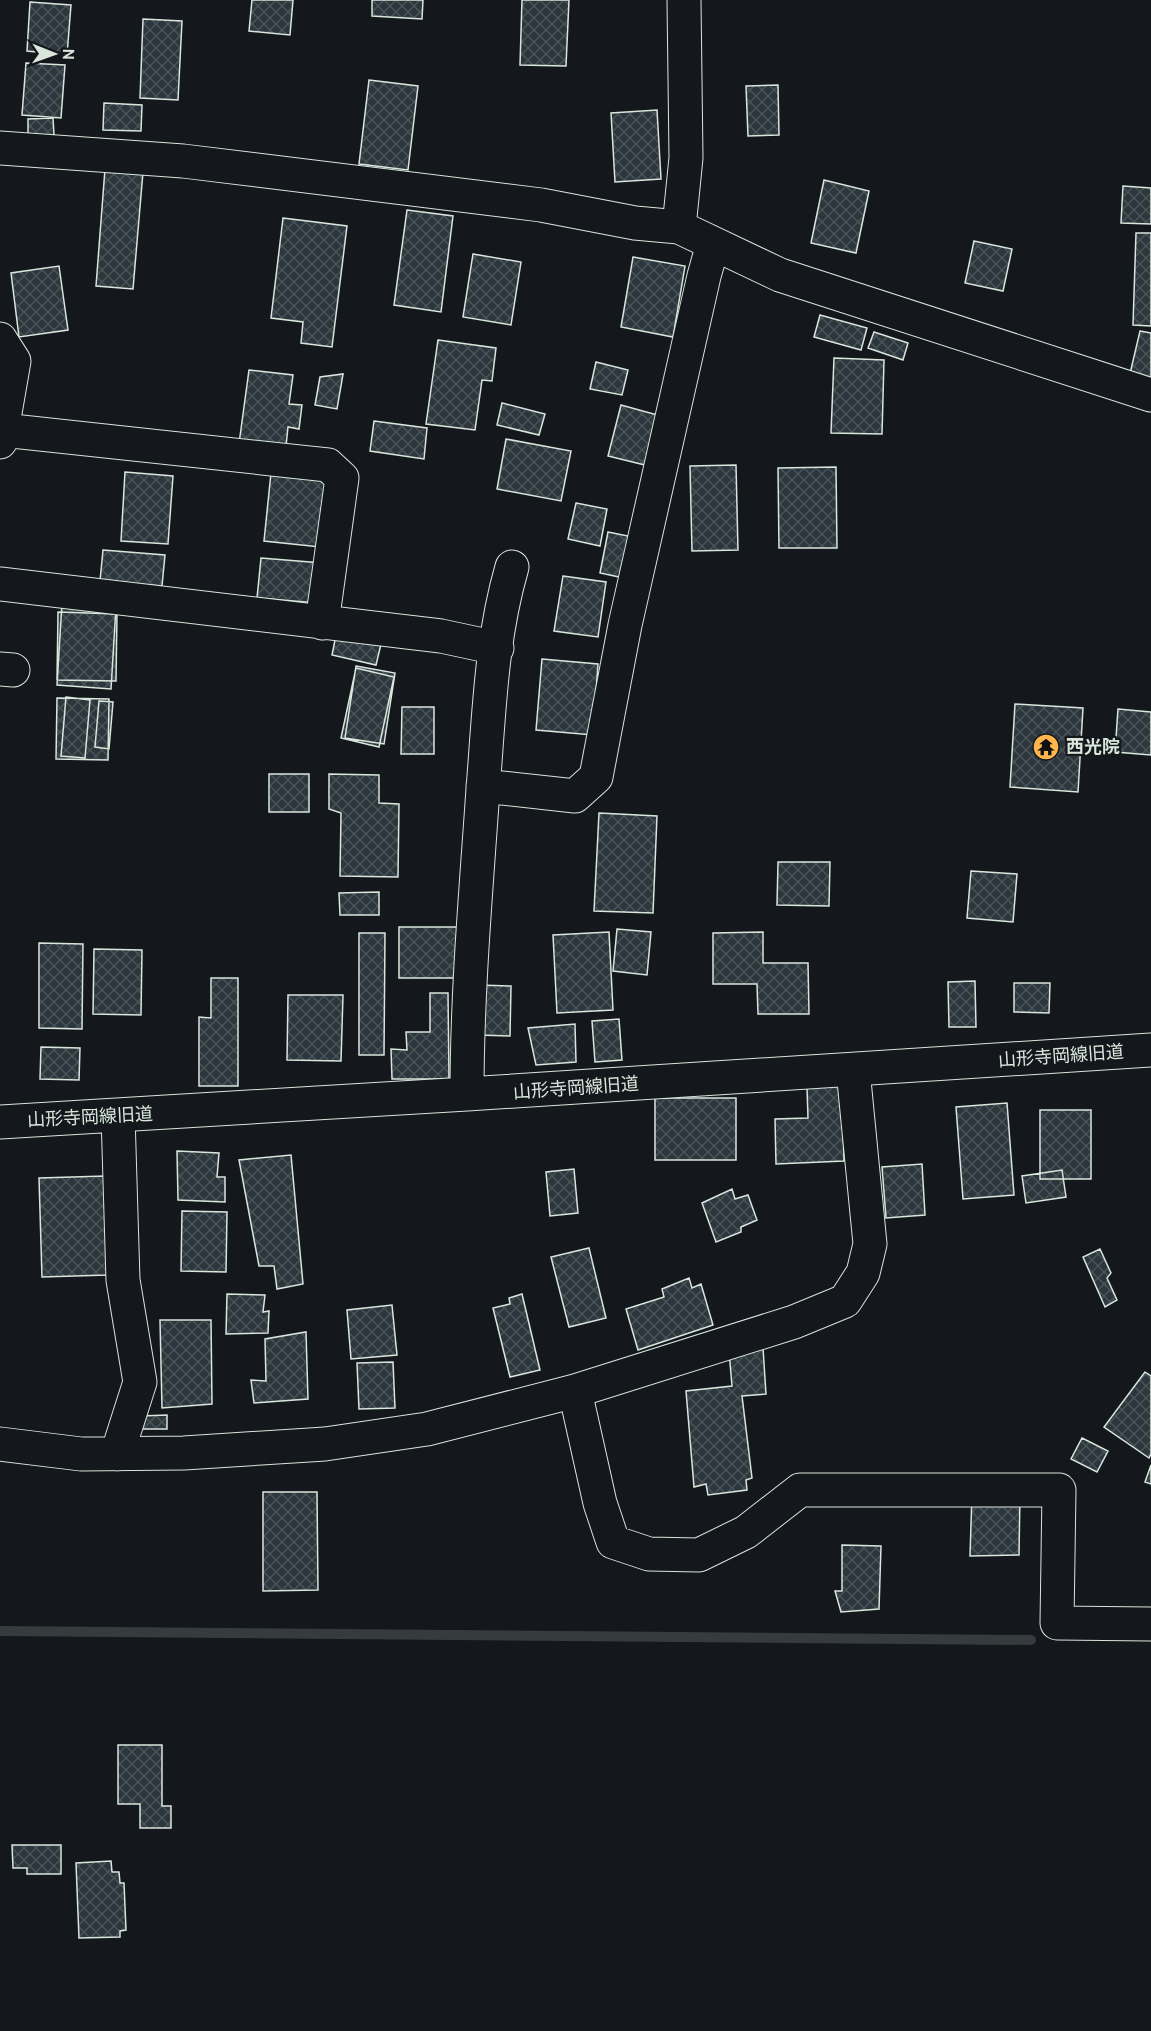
<svg xmlns="http://www.w3.org/2000/svg" width="1151" height="2031" font-family="Cabin,'Noto Sans JP',sans-serif">
<style>
.lines{fill:none;stroke-linecap:round;stroke-linejoin:round}
.stream{stroke:#363b3e;stroke-width:10}
.building{fill:url(#building-cross-hatch);stroke:#d8e6dc;stroke-width:1.5}
.minor-casing{stroke:#d8e6dc;stroke-width:35}
.minor{stroke:#14181c;stroke-width:33}
.labels{text-anchor:middle;stroke-width:4.5;stroke-linejoin:round;paint-order:stroke}
.poi-label{font-size:18px;font-weight:bold;fill:#d8e6dc;stroke:#14181c;text-anchor:start}
.street-label{font-size:18px;fill:#d8e6dc;stroke:#14181c}
</style>
<defs>
<pattern id="building-cross-hatch" width="8" height="8" patternUnits="userSpaceOnUse" patternTransform="scale(1.5)"><rect width="8" height="8" fill="#2c363c"/><path d="M0 0l8 8M0 8l8-8" fill="none" stroke="#4a5358"/></pattern>
</defs>
<rect width="100%" height="100%" fill="#14181c"/>
<g class="lines">
<!-- stream -->
<path class="stream" d="M0,1631L1031,1640"/>
</g>
<!-- building -->
<path class="building" d="M252,0H293L290,35L249,31Z
M372,0H423L422,19L372,16Z
M522,0H569L566,66L520,65Z
M30,2L71,5L67,55L27,51Z
M143,19L182,21L178,100L140,98Z
M26,63L65,65L61,118L22,115Z
M369,80L418,86L408,170L359,164Z
M778,85L779,135L748,136L746,86Z
M104,103L142,105L141,131L103,130Z
M657,110L661,179L615,182L611,113Z
M53,118L54,135L28,136V119Z
M105,169L143,172L133,289L96,286Z
M824,180L869,191L856,253L811,243Z
M1123,186L1151,188V224L1121,223Z
M407,210L453,216L441,312L394,305Z
M283,218L347,226L332,347L301,343L303,322L271,318Z
M1136,233H1151V326L1133,325Z
M974,241L1012,249L1003,291L965,283Z
M473,254L521,262L511,325L463,317Z
M633,257L685,266L673,337L621,327Z
M59,266L68,330L19,337L11,273Z
M820,315L867,328L861,350L814,337Z
M1140,331L1151,333V383L1129,378Z
M874,332L908,343L903,360L868,348Z
M438,340L496,348L492,381L482,380L475,430L426,424Z
M834,358L884,360L882,434L831,433Z
M596,362L628,370L622,395L590,389Z
M249,370L293,375L289,404L302,405L299,429L288,427L285,456L238,451Z
M343,374L337,409L315,405L320,377Z
M502,403L545,414L539,435L497,425Z
M621,405L661,416L649,466L608,456Z
M374,421L427,428L424,459L370,451Z
M506,439L571,451L561,501L497,489Z
M736,465L738,550L692,551L690,466Z
M836,467L837,548H779L778,468Z
M125,472L173,476L168,544L121,541Z
M271,473L326,479L320,547L264,541Z
M576,503L607,509L600,546L568,539Z
M608,532L633,537L624,578L600,573Z
M103,550L165,555L162,586L100,581Z
M261,558L322,563L318,603L257,598Z
M563,576L606,582L598,637L554,631Z
M62,603L116,607L111,689L57,685Z
M58,612L117,614L116,681L57,680Z
M337,630L382,640L376,665L332,655Z
M542,659L598,664L593,735L536,730Z
M356,666L395,673L384,744L345,738Z
M356,668L394,677L379,747L341,738Z
M66,697L90,700L85,758L61,756Z
M57,698L109,699L108,760L56,759Z
M99,701L113,702L109,749L95,747Z
M1015,704L1083,708L1078,792L1010,787Z
M402,707H434V754H401Z
M1118,709L1151,712V755L1115,752Z
M269,774H309V812H269Z
M329,774L379,775V803L399,804L398,877L340,876L341,813L329,809Z
M599,813L657,816L653,913L594,911Z
M778,862H830L829,906L777,905Z
M971,871L1017,874L1013,922L967,918Z
M379,892V915H340L339,893Z
M399,927H457V978H399Z
M617,929L651,932L647,975L613,971Z
M609,932L613,1010L557,1013L553,935Z
M763,932V963H808L809,1014H758L757,984H713V933Z
M359,933H385L384,1055H359Z
M39,943L83,944L82,1029L39,1028Z
M94,949L142,950L141,1015L93,1014Z
M211,978H238V1086H199V1017L211,1018Z
M975,981L976,1027H949L948,982Z
M1014,983H1050L1049,1013L1014,1012Z
M478,985L511,986L510,1036L477,1035Z
M430,993H448L449,1079H392L391,1049L407,1050L406,1032H430Z
M288,995H343L341,1061L287,1060Z
M619,1019L622,1060L595,1062L592,1021Z
M575,1024L576,1062L536,1065L528,1028Z
M41,1047L80,1048L79,1080L40,1079Z
M842,1086L844,1161L776,1164L775,1119L808,1118L807,1088Z
M655,1098H736V1160H655Z
M1007,1103L1014,1195L963,1199L956,1107Z
M1040,1110H1091V1179H1040Z
M177,1151L219,1153L217,1177H225V1202L178,1200Z
M291,1155L303,1284L277,1289L274,1266H259L239,1160Z
M922,1164L925,1215L886,1218L882,1167Z
M574,1169L578,1213L550,1216L546,1172Z
M1062,1170L1066,1197L1026,1203L1022,1176Z
M105,1176L107,1275L42,1277L39,1178Z
M732,1189L735,1199L748,1195L757,1220L741,1227V1232L716,1242L702,1203Z
M182,1211L227,1212L226,1272L181,1271Z
M589,1248L606,1318L569,1327L551,1257Z
M1100,1249L1111,1273L1107,1278L1117,1300L1105,1307L1083,1257Z
M689,1278L692,1288L701,1284L713,1325L638,1350L626,1309L664,1297L662,1289Z
M227,1294L265,1295L263,1312L269,1311L268,1333L226,1334Z
M522,1294L540,1370L510,1377L493,1308L510,1304L509,1298Z
M392,1305L397,1355L351,1359L347,1310Z
M160,1320H211L212,1404L162,1408Z
M306,1332L308,1399L254,1403L251,1380L266,1381L265,1339Z
M763,1348L766,1394L742,1396L752,1478L746,1480L747,1490L708,1495L706,1484L694,1487L686,1391L732,1386L729,1351Z
M393,1362L395,1408L359,1409L357,1363Z
M1145,1372L1151,1376V1454L1149,1458L1104,1427Z
M167,1415V1429H140V1416Z
M1082,1438L1108,1451L1097,1472L1071,1459Z
M1151,1465V1484L1145,1482Z
M263,1492H317L318,1590L263,1591Z
M972,1493H1020L1019,1555L970,1556Z
M842,1545L881,1546L879,1609L841,1612L835,1591H842Z
M118,1745H162V1806H171V1828H140V1804H118Z
M12,1845H61V1874H27V1868H13Z
M111,1861L112,1872H119L120,1883H124L126,1930L120,1931V1937L79,1938L76,1863Z"/>
<g class="lines">
<defs>
<path id="minor" d="M0,148L183,161L541,205L635,223L679,227L780,275L1151,395
M679,227L686,158L684,0
M0,339L14,361L0,442
M3,430L328,465L342,478L322,623
M0,584L441,636L497,648
M0,669L13,670
M483,786L575,796L596,777L625,625L704,276L713,244
M467,1094C467,992 476,891 483,789C489,715 491,639 512,567
M0,1122L467,1094L1151,1050
M575,1391L600,1503L613,1542L649,1554L699,1555L746,1532L800,1490H1059L1057,1623L1151,1624
M0,1444L81,1454L184,1453L325,1444L427,1429L575,1391L794,1322L845,1301L863,1273L870,1244L853,1070
M117,1454L140,1382L123,1280L118,1115"/>
</defs>
<!-- minor casing -->
<use href="#minor" class="minor-casing"/>
<!-- minor -->
<use href="#minor" class="minor"/>
</g>
<!-- icons -->
<defs>
<symbol id="temple-disc" viewBox="-11 -11 22 22"><circle r="9.5" fill="#ffb74d" stroke="#14181c"/><path d="M0-6L5-2H3V0L6.5 2.5H4V6H1.5V3h-3V6H-4V2.5H-6.5L-3 0V-2H-5Z" fill="#111"/></symbol>
</defs>
<g fill-rule="evenodd">
<use href="#temple-disc" x="1031" y="732" width="30" height="30"/>
</g>
<g class="labels">
<!-- poi labels -->
<g class="poi-label">
<text x="1066" y="753">西光院</text>
</g>
<!-- street labels -->
<g class="street-label">
<text transform="translate(1061 1056) rotate(-4)" y="6">山形寺岡線旧道</text>
<text transform="translate(576 1088) rotate(-4)" y="6">山形寺岡線旧道</text>
<text transform="translate(90 1117) rotate(-3)" y="6">山形寺岡線旧道</text>
</g>
</g>
<!-- north arrow -->
<g transform="translate(54 54) rotate(91)" stroke="#14181c" stroke-width="4.5" paint-order="stroke">
<path d="M0-4.5L10 22L0 15L-10 22Z" fill="#d8e6dc"/>
<text y="-9" font-size="16" font-weight="bold" text-anchor="middle" fill="#d8e6dc">N</text>
</g>
</svg>
